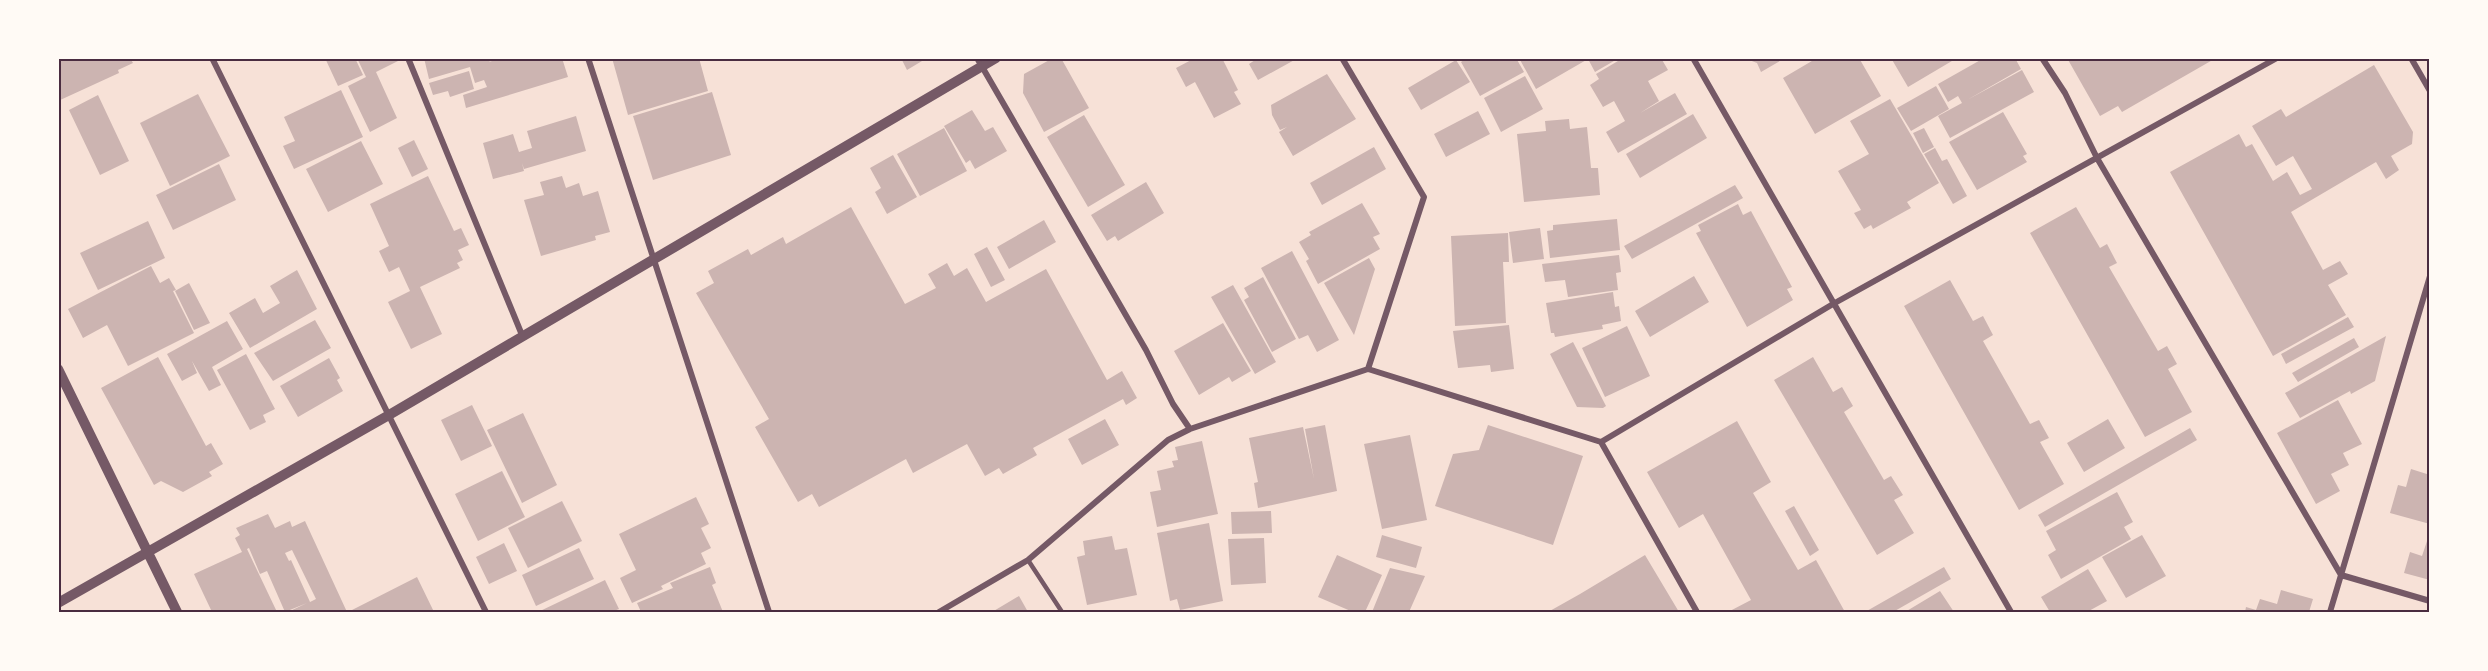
<svg xmlns="http://www.w3.org/2000/svg" width="2488" height="671" font-family="'DM Sans',sans-serif">
<style>
.building{fill:#ccb4b1;fill-rule:evenodd}
.lines{fill:none;stroke-linecap:round;stroke-linejoin:round}
.service{stroke:#755966;stroke-width:4.5}
.minor{stroke:#755966;stroke-width:6}
.tertiary{stroke:#755966;stroke-width:10}
.neatline{fill:none;stroke:#4a2c40;stroke-width:2}
</style>
<rect width="100%" height="100%" fill="#f7e1d7"/>
<!-- building -->
<path class="building" d="M58,58H130L133,63L118,70L119,73L58,101Z
M325,58H355L363,75L338,86Z
M357,58H397L398,61L376,72L397,118L370,132L348,86L366,77Z
M424,58H495L489,62L501,58H562L568,77L466,108L463,95L487,87L484,80L475,83L470,67L429,79Z
M612,58H699L708,91L628,115Z
M901,58H927L907,70Z
M1053,58H1061L1089,108L1044,132L1023,93L1024,74Z
M1195,58H1222L1238,90L1234,92L1241,104L1214,118L1195,82L1186,87L1176,68Z
M1258,58H1298L1258,80L1249,64Z
M1467,58H1516L1524,72L1480,96L1461,62Z
M1519,58H1619L1595,72L1588,59L1536,89Z
M1623,58H1661L1668,70L1648,81L1659,101L1640,113L1675,93L1687,114L1618,153L1606,132L1625,121L1614,101L1603,107L1590,85L1599,79L1596,74Z
M1744,58H1785L1761,72L1757,63Z
M1817,58H1859L1881,96L1815,134L1783,78Z
M1891,58H1957L1908,87Z
M1984,58H2015L2021,69L1967,100L2022,70L2034,92L1950,138L1938,116L1962,103L1958,96L1948,102L1938,84Z
M2067,58H2216L2122,112L2118,106L2100,116Z
M1456,60L1470,82L1421,110L1408,88Z
M2374,65L2413,132L2412,144L2391,156L2399,170L2386,179L2376,162L2291,212L2323,270L2340,261L2348,274L2328,285L2346,315L2273,356L2170,172L2239,134L2246,147L2252,144L2273,181L2287,172L2300,195L2312,189L2293,156L2276,166L2252,126L2281,109L2286,117Z
M469,71L474,89L450,97L448,91L433,95L429,83Z
M1327,74L1356,119L1293,156L1279,132L1287,127L1280,130L1272,115L1271,105Z
M1525,76L1543,109L1501,132L1484,98Z
M1936,86L1949,109L1911,131L1897,108Z
M341,90L363,137L294,169L283,146L295,141L284,117Z
M712,92L731,155L653,180L633,116Z
M198,94L230,156L170,186L140,123Z
M98,95L129,161L100,175L69,110Z
M1890,99L1939,183L1907,202L1911,208L1873,229L1871,225L1864,229L1854,213L1861,210L1838,171L1869,154L1850,121Z
M972,110L985,131L993,127L1007,151L975,169L970,160L966,163L944,126Z
M1478,111L1490,134L1446,157L1434,134Z
M2003,112L2027,154L2023,156L2027,162L1977,190L1949,142Z
M1693,114L1707,138L1640,178L1626,154Z
M1084,115L1125,185L1088,207L1047,137Z
M576,116L586,151L524,169L522,163L524,171L493,179L483,143L513,134L519,152L532,148L527,131Z
M1569,119L1570,129L1587,127L1591,168H1598L1600,195L1524,202L1517,134L1546,131L1545,121Z
M944,128L967,171L920,196L897,154Z
M1924,128L1934,147L1923,153L1913,133Z
M414,140L428,169L412,177L398,148Z
M361,141L383,184L328,212L306,169Z
M1374,147L1386,169L1322,205L1310,183Z
M1935,148L1942,161L1947,159L1967,196L1953,204L1924,154Z
M893,155L917,197L887,214L875,192L881,188L870,168Z
M219,164L236,200L173,230L156,195Z
M428,176L454,231L461,228L469,245L458,250L463,260L457,263L460,268L420,287L442,334L411,349L388,302L410,291L399,267L389,272L379,251L389,246L370,204Z
M562,176L566,188L579,183L583,196L598,191L610,232L595,236L596,240L541,256L524,200L544,195L540,182Z
M1146,182L1164,213L1118,241L1115,236L1107,241L1091,215Z
M1735,185L1743,198L1632,259L1624,246Z
M1362,203L1380,234L1373,237L1380,249L1318,284L1306,261L1309,259L1299,242L1311,235L1309,232Z
M1738,204L1743,215L1751,211L1792,287L1787,289L1793,300L1747,327L1696,233L1701,231L1698,225Z
M851,207L905,304L936,288L928,274L947,263L954,276L967,268L986,302L1046,269L1107,380L1122,371L1137,398L1126,405L1123,399L1033,448L1037,455L1003,474L999,468L985,476L967,444L913,473L906,459L819,507L812,494L798,502L755,427L769,419L696,293L714,283L708,271L748,249L751,255L783,237L786,244Z
M2076,207L2100,248L2107,244L2117,263L2109,267L2158,351L2167,346L2177,364L2168,369L2192,412L2145,437L2030,233Z
M1617,219L1620,250L1550,258L1547,231L1553,230V225Z
M1044,220L1056,242L1009,269L997,247Z
M148,221L165,258L98,290L80,253Z
M1540,228L1544,259L1513,263L1509,232Z
M1508,233L1509,262H1503L1506,323L1455,326L1451,236Z
M987,247L1005,280L991,287L974,254Z
M1292,251L1339,340L1317,352L1308,335L1299,339L1261,268Z
M1619,255L1621,272L1616,273L1618,290L1568,297L1565,280L1545,282L1542,264Z
M1369,258L1375,269L1354,335L1324,283Z
M151,266L160,283L169,278L176,290L173,291L194,333L128,366L107,325L83,338L68,309Z
M297,270L317,309L250,348L229,313L255,298L263,313L280,303L270,286Z
M1694,276L1709,302L1650,337L1635,311Z
M1263,277L1296,339L1272,352L1244,300L1249,297L1244,288Z
M1950,280L1973,321L1983,316L1993,335L1983,341L2030,424L2039,420L2049,438L2040,442L2064,484L2019,510L1904,306Z
M189,283L210,323L194,330L175,291Z
M1233,285L1276,362L1255,374L1211,297Z
M1613,292L1615,307L1619,306L1621,321L1602,325L1603,329L1555,337L1554,333H1551L1546,303Z
M2348,317L2354,327L2286,364L2281,354Z
M315,320L331,348L273,381L254,353Z
M227,321L243,349L212,367L221,385L209,391L192,361L197,373L182,381L167,354Z
M1223,323L1251,371L1232,382L1229,377L1199,395L1174,351Z
M1509,325L1514,369L1491,372L1490,365L1458,368L1453,331Z
M1627,326L1650,376L1605,397L1582,348Z
M2386,336L2375,381L2351,394L2350,391L2300,418L2285,393Z
M2354,338L2359,347L2298,382L2292,373Z
M1573,342L1606,406L1603,408L1577,407L1550,354Z
M246,354L275,409L263,415L266,422L250,430L217,370Z
M158,357L206,446L211,443L223,464L209,472L212,476L183,492L161,481L154,485L101,388Z
M1813,357L1833,392L1842,387L1853,406L1844,412L1884,480L1891,476L1903,495L1894,500L1914,533L1877,555L1774,380Z
M329,358L340,378L337,380L343,391L298,417L280,386Z
M2338,400L2362,444L2343,453L2349,465L2331,474L2340,491L2316,504L2277,433Z
M472,405L492,446L461,461L441,420Z
M523,413L557,485L522,503L487,430Z
M1105,419L1119,445L1082,465L1068,439Z
M2108,419L2125,448L2084,472L2067,443Z
M1737,421L1771,482L1753,493L1798,570L1816,560L1845,612H1728L1751,600L1703,514L1679,528L1647,472Z
M1325,425L1337,491L1258,508L1254,483L1258,482L1249,438L1303,427L1314,479L1305,429Z
M1488,425L1583,456L1553,545L1435,506L1453,454L1479,450Z
M2190,428L2197,440L2045,527L2038,515Z
M1410,435L1427,520L1382,529L1364,444Z
M1202,441L1218,514L1157,527L1150,492L1161,490L1157,471L1174,467L1172,461L1178,460L1175,447Z
M2411,469L2430,475V524L2390,513L2398,485L2406,487Z
M502,471L525,517L478,541L455,494Z
M2117,492L2133,522L2124,527L2131,539L2061,579L2048,555L2056,550L2046,531Z
M696,497L709,524L701,528L711,548L701,553L706,564L661,586L663,589L632,603L620,578L636,570L619,534Z
M562,501L582,541L528,568L508,528Z
M1794,506L1819,550L1810,556L1785,511Z
M1271,511L1272,533L1232,534L1231,512Z
M268,514L275,528L290,521L292,527L305,521L347,612H288L307,603L285,612L267,571L260,574L249,548L247,549L277,612H212L194,574L242,552L235,538L240,535L236,528ZM292,550L316,599L310,602L291,560L289,561L285,553Z
M1209,523L1223,601L1180,610L1177,599L1170,601L1157,533Z
M2430,532V580L2404,573L2410,552L2422,556Z
M1382,535L1422,547L1416,568L1376,557Z
M2142,535L2166,576L2126,598L2102,557Z
M1112,536L1115,550L1127,548L1137,595L1087,605L1077,557L1085,555L1083,541Z
M1264,538L1266,583L1231,585L1228,539Z
M504,543L517,571L489,584L476,557Z
M579,548L594,579L536,606L522,575Z
M1337,555L1382,575L1365,612H1353L1318,597Z
M1645,555L1679,612H1548L1580,594Z
M710,567L716,583L712,585L723,612H641L637,603L673,588L670,583Z
M1944,567L1951,579L1893,612H1865Z
M1390,568L1425,576L1409,612H1372Z
M2088,569L2107,601L2087,612H2050L2041,597Z
M417,577L434,612H353L352,610Z
M605,580L619,609L611,612H538Z
M2281,590L2313,599L2309,612H2245L2246,607L2256,610L2260,599L2277,604Z
M1940,591L1954,612H1905Z
M1019,596L1028,612H992Z"/>
<g class="lines">
<!-- service -->
<path class="service" d="M1028,560L1062,612"/>
<!-- minor -->
<path class="minor" d="M212,58L486,612
M408,58L522,335
M588,58L769,612
M977,58L1146,350L1173,404L1190,429
M1342,58L1424,197L1368,369
M1693,58L2011,612
M2042,58L2065,93L2097,158L2341,575L2430,601
M2411,58L2430,91
M1601,442L1697,612
M939,612L1028,560L1168,440L1190,429L1368,369L1601,442L1833,304L2277,58
M2330,612L2430,276"/>
<!-- tertiary -->
<path class="tertiary" d="M58,369L177,612
M58,603L389,415L996,58"/>
</g>
<!-- border -->
<rect width="2488" height="671" fill="none" stroke="#fffaf5" stroke-width="120"/>
<rect x="60" y="60" width="2368" height="551" class="neatline"/>
</svg>
